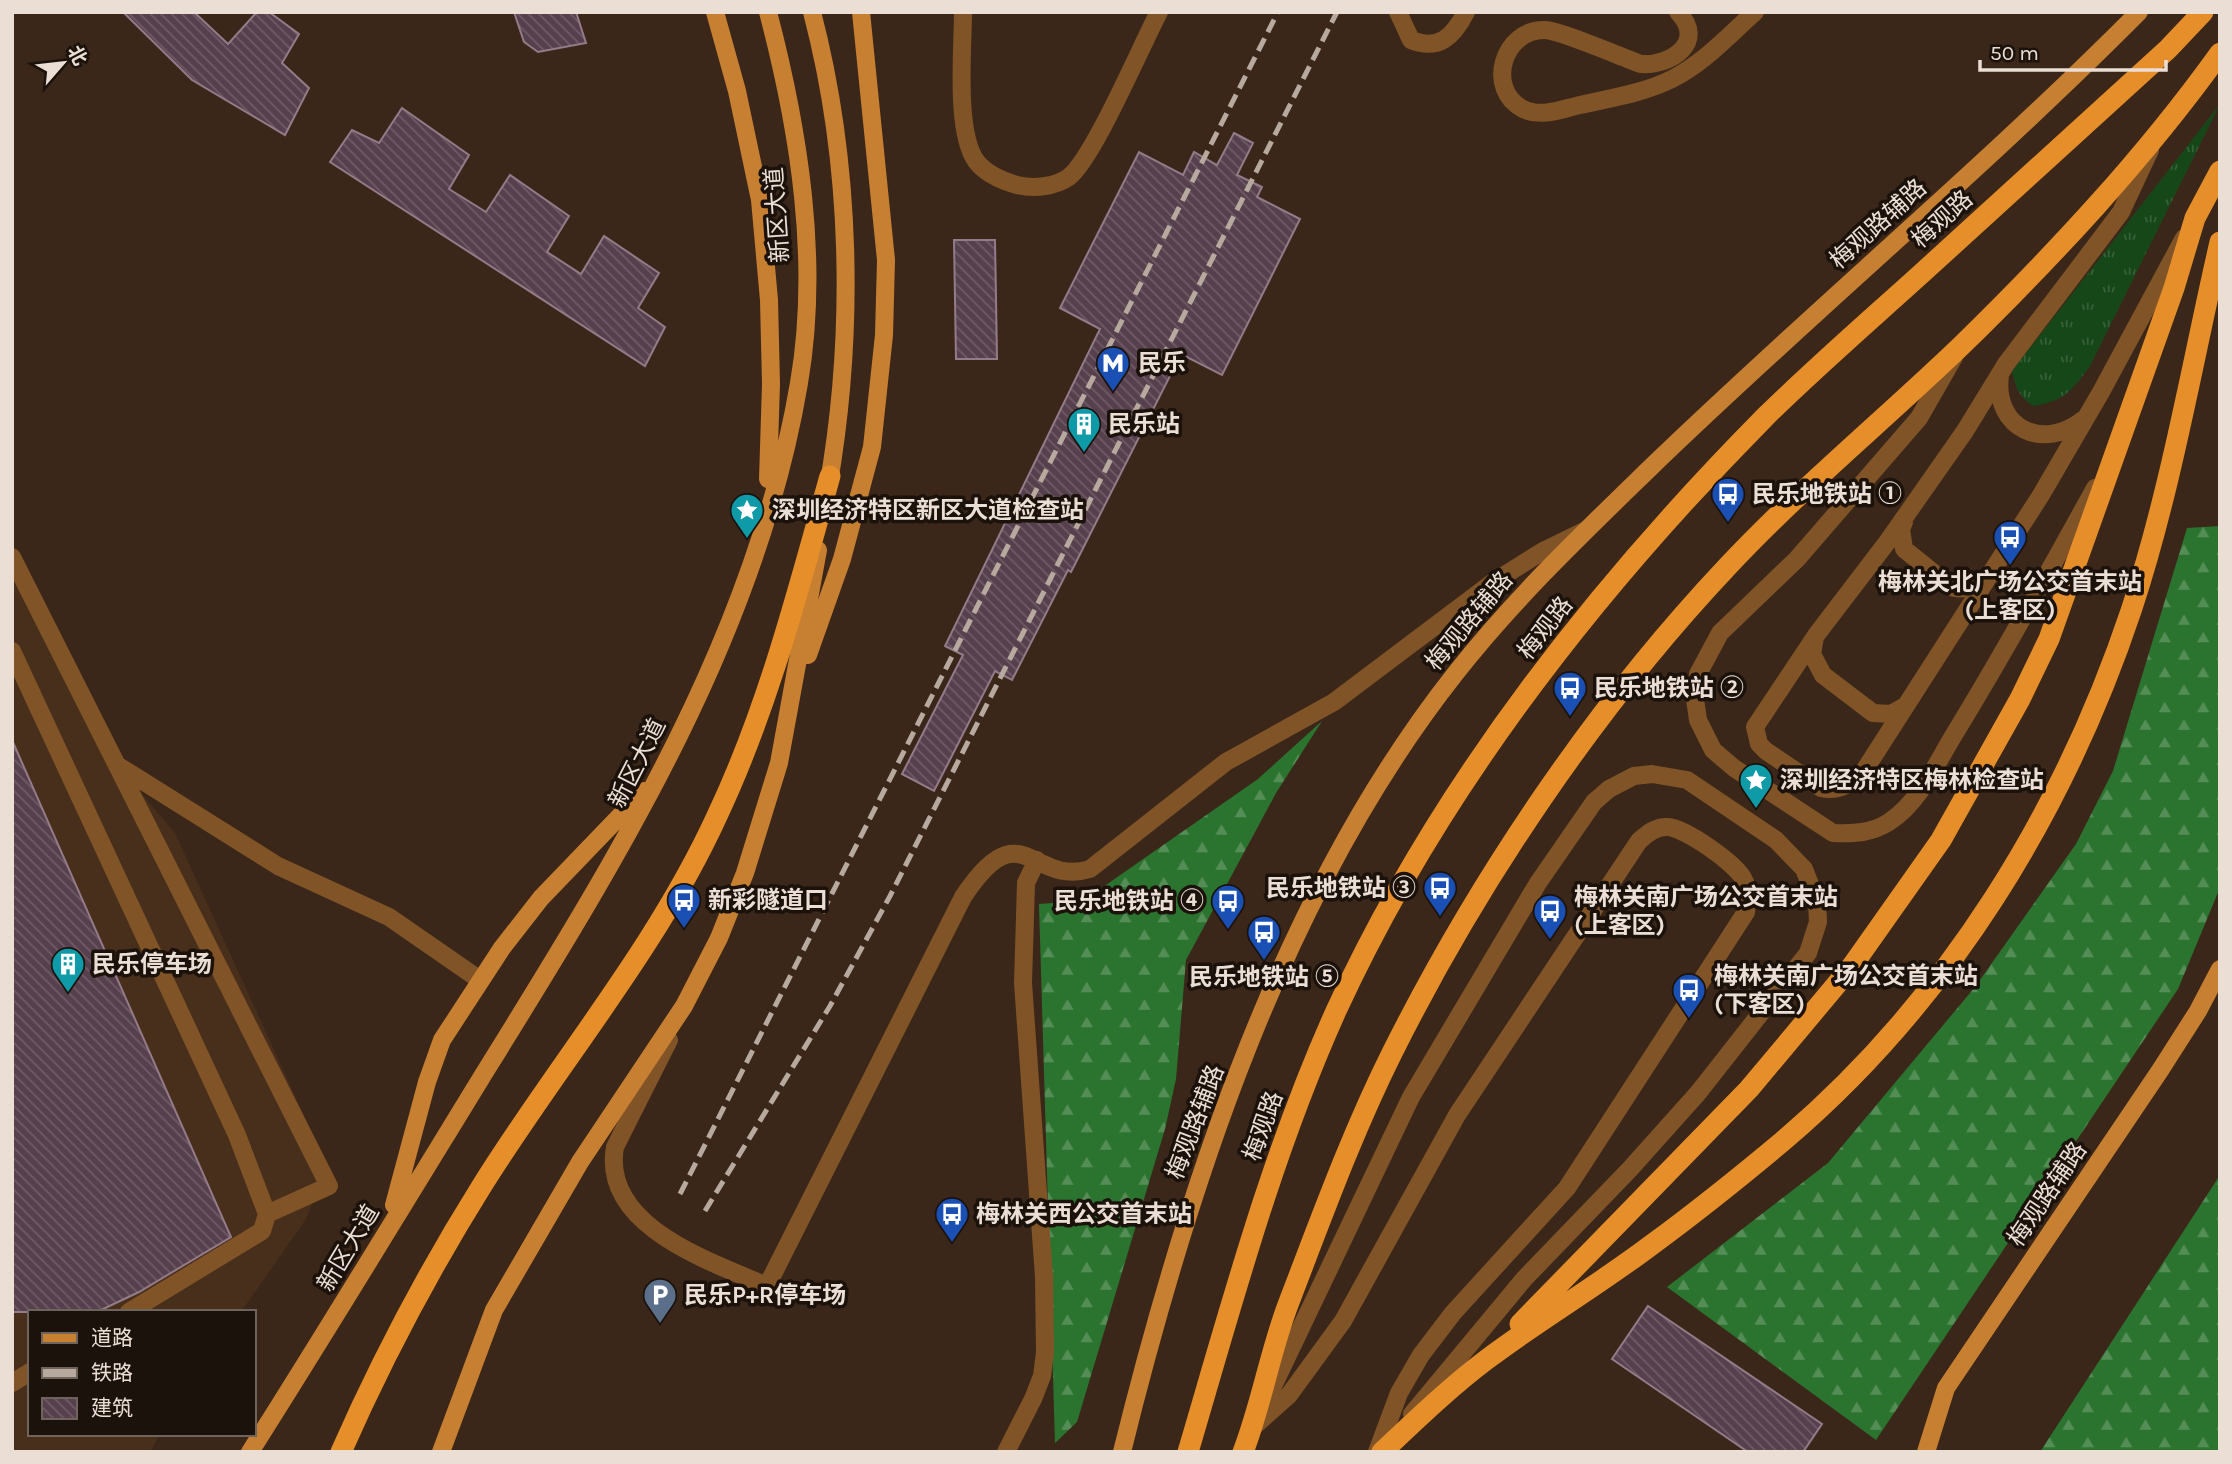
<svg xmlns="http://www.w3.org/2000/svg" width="2232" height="1464" font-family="Karla,'Noto Sans SC',sans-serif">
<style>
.built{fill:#482f1c}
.grass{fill:url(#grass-tufts)}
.forest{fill:url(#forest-firs)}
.building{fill:url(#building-back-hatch);stroke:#947b89;stroke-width:2}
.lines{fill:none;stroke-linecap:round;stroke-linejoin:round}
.minor{stroke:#805427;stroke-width:18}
.major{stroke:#c77f31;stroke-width:18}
.highway{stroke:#e58e2a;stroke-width:21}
.rail{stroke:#b8a99f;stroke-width:5;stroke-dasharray:14 7;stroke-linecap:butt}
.labels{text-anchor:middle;stroke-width:7;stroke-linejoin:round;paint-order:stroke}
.street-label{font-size:24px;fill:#ebded5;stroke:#1b120c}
.poi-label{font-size:24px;font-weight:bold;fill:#ebded5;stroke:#1b120c;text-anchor:start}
</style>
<defs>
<pattern id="grass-tufts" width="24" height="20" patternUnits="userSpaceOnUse" patternTransform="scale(1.75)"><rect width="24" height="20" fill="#164719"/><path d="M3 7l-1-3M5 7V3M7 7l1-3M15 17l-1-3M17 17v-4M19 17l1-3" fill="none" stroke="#38613a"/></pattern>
<pattern id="forest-firs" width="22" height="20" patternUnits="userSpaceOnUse" patternTransform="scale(1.75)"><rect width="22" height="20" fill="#2b742f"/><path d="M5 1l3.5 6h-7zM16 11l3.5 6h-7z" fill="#548e56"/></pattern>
<pattern id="building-back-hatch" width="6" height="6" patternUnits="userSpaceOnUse" patternTransform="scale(1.75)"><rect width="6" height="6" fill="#57404d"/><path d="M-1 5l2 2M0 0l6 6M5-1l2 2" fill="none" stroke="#6f5b66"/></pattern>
</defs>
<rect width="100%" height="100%" fill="#3b2719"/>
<!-- built -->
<path class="built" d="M12,546L116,764L175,833L327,1166L306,1219L241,1312H30V1434H160L150,1452H12Z"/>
<!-- grass -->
<path class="grass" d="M2220,104L2090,366C2072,391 2064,401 2033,406C2019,396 2015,387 2012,371Z"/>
<!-- forest -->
<path class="forest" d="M2220,526L2219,890L2178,989L1876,1440L1667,1287L1828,1163L1975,987L2076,844L2113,771L2187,528Z
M1322,721L1276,793L1186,960L1176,1079L1165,1129L1077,1422L1055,1443L1039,904L1083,901L1258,779Z
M2220,1175V1452H2040Z"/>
<!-- building -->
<path class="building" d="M123,12H194L228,44L257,12H269L299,34L282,63L309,88L285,135L192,80Z
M514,12H576L586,43L538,52L524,42Z
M402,108L469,155L449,189L486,212L510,175L569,216L547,252L581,274L604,236L659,273L638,308L665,327L645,366L330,162L352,130L379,143Z
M1234,133L1253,143L1237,175L1262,187L1257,197L1300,219L1222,375L1181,354L1071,572L1068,570L1012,680L995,671L934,791L902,774L963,655L945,646L1100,329L1060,308L1139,152L1183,175L1194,152L1217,165Z
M954,240H995L997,359H956Z
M12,740L231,1237L139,1292L97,1312H12Z
M1648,1306L1822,1424L1803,1452H1748L1612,1359Z"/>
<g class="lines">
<!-- minor -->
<path class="minor" d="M963,12C963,49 955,131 976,161C985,173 1003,181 1017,185C1033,189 1055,187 1069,177C1094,157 1141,46 1159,12
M1398,12L1411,40C1439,51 1453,37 1466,12
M1678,12C1707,42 1671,66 1641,64C1621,57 1562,31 1545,30C1503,29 1485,89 1523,109C1541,118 1562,109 1580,105C1611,98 1644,93 1672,79C1704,63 1729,35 1755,12
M2150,150L2121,212L2006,364L1965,431L1888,541L1817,634L1755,727L1759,744L1766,751L1821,788C1839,792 1851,784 1864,771L2041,495L2101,392L2184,238
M1954,357L1919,418L1797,559L1720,633L1698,674L1695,699L1698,720L1713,750L1734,768L1833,833C1854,834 1872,833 1889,822C1920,802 1937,762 1955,733C2004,653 2050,570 2095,488
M2000,375C1993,429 2044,452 2084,419
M1904,522L1901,529L1904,549L1951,587C1965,591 1974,586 1985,578
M12,557L329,1186L267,1214
M1815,637L1812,654L1823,675L1873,713L1891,714L1905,706
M12,651L237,1135L267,1214L262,1231L129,1312
M117,765L278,866L389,917L480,980
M669,1040L615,1147C601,1226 709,1261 767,1286L963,897C1022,808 1031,887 1090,869L1226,762L1334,702L1492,583L1543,551L1584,531
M12,1383L30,1372
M1266,1401L1411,1097L1538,883L1594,802L1609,789L1634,776L1652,774L1687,780L1776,840L1804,869L1817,902L1818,922L1808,953L1698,1093L1630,1169L1524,1279L1412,1414
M1252,1428L1289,1395L1343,1321L1457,1115L1639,841C1647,834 1656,826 1668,827C1685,828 1737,864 1744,880C1749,890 1747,901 1746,912L1567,1188L1453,1313L1421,1355L1399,1393L1377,1452
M1006,1452L1033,1399L1042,1376L1045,1353L1044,1277L1023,983L1026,883L1037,860"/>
<!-- major -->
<path class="major" d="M715,12L737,91L760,200L769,300L771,384L768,479
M812,12C852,165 855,333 828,488
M808,655L842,559L872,447L884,335L886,260L861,12
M394,1205L427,1082L442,1040L502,948L541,898L644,791
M250,1452C328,1329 404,1204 480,1080C615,862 756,639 799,383C820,261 799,130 768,12
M441,1452L494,1310L580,1162L684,1006L719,938L745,873L779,763L818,550
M1122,1452C1188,1185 1283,892 1455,674C1513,600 1581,535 1648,470C1809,314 1981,171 2139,12
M1926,1452L1946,1388L2161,1069L2198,1011L2220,969"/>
<!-- highway -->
<path class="highway" d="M1520,1324L1749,1089L1852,966L1941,840L2020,699L2049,639L2174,288L2195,218L2220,171
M341,1452C382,1359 429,1270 483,1184C560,1061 656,949 717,816C768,708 798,591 830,476
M1188,1452C1232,1303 1272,1153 1336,1011C1438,789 1595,589 1766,416C1816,367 1869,321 1921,274C2003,199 2086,124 2168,49L2203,12
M1243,1452C1262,1403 1270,1351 1289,1302C1321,1219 1352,1133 1392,1053C1478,881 1595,707 1727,567C1800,489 1884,420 1961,346C2054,255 2144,159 2220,53
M1382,1452C1416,1420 1449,1388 1486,1360C1539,1320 1597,1286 1650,1246C1695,1213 1740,1177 1783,1141C1948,1001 2064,812 2132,608C2171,489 2192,364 2220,242"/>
<!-- rail -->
<path class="rail" d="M680,1194L1278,12
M705,1211L830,1006L890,896L1337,12"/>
</g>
<!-- icons -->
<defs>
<symbol id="metro-pin" viewBox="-11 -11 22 30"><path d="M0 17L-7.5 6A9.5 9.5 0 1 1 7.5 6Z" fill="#1a4fb4" stroke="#1b120c"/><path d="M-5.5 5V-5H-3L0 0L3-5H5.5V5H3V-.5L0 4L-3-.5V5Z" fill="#fff"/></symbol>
<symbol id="building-pin" viewBox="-11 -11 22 30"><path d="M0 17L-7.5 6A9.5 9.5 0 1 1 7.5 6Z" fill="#0f9aa8" stroke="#1b120c"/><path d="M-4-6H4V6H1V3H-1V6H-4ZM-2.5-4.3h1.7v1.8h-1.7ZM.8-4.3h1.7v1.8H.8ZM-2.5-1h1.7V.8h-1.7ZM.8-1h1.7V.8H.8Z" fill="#fff"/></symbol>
<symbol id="bus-pin" viewBox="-11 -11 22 30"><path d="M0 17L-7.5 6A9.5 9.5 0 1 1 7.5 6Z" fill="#1a4fb4" stroke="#1b120c"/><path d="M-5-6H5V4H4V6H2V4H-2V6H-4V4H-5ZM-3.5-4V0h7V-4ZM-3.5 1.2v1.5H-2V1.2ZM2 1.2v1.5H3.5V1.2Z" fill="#fff"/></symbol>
<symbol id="sight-pin" viewBox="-11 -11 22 30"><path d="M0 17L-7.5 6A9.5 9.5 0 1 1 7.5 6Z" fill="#0f9aa8" stroke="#1b120c"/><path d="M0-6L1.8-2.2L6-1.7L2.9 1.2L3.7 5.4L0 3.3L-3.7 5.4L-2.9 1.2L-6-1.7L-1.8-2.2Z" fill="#fff"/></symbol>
<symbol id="parking-pin" viewBox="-11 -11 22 30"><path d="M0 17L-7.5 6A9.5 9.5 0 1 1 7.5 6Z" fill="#5c6f8a" stroke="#1b120c"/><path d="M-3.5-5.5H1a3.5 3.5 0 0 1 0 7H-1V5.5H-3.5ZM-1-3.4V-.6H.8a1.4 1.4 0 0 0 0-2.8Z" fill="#fff"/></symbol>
</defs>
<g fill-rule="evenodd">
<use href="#metro-pin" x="1094" y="344" width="38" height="52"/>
<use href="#building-pin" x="1065" y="405" width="38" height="52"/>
<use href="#bus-pin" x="1709" y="475" width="38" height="52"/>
<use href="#sight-pin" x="728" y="491" width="38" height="52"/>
<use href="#bus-pin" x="1991" y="518" width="38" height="52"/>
<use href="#bus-pin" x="1551" y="669" width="38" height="52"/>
<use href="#sight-pin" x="1737" y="761" width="38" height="52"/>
<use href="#bus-pin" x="1421" y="869" width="38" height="52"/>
<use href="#bus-pin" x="665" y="881" width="38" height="52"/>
<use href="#bus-pin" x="1209" y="882" width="38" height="52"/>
<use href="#bus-pin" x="1531" y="892" width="38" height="52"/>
<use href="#bus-pin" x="1245" y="913" width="38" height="52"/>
<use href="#building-pin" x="49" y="945" width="38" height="52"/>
<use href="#bus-pin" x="1670" y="971" width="38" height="52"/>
<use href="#bus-pin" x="933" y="1195" width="38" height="52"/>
<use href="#parking-pin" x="641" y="1276" width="38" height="52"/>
</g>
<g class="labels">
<!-- street labels -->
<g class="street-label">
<text transform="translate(777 215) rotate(-94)" y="8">新区大道</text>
<text transform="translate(1942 219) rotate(-42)" y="8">梅观路</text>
<text transform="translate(1878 224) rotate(-42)" y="8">梅观路辅路</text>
<text transform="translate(1469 621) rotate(-50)" y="8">梅观路辅路</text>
<text transform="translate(1545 628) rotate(-52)" y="8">梅观路</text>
<text transform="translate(637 763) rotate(-63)" y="8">新区大道</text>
<text transform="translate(1195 1122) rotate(-69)" y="8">梅观路辅路</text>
<text transform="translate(1263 1126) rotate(-70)" y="8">梅观路</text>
<text transform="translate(2047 1194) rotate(-56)" y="8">梅观路辅路</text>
<text transform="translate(348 1248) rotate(-59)" y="8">新区大道</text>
</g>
<!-- poi labels -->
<g class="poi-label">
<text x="1138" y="371">民乐</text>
<text x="1108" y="432">民乐站</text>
<text x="1752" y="502">民乐地铁站 ①</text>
<text x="772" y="518">深圳经济特区新区大道检查站</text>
<text x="2010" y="590" text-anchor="middle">梅林关北广场公交首末站<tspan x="2010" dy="28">(上客区)</tspan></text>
<text x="1594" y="696">民乐地铁站 ②</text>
<text x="1780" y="788">深圳经济特区梅林检查站</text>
<text x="1416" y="896" text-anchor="end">民乐地铁站 ③</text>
<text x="1574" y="905">梅林关南广场公交首末站<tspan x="1574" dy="28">(上客区)</tspan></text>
<text x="708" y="908">新彩隧道口</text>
<text x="1204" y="909" text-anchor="end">民乐地铁站 ④</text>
<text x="92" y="972">民乐停车场</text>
<text x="1714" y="984">梅林关南广场公交首末站<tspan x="1714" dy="28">(下客区)</tspan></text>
<text x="1264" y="985" text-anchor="middle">民乐地铁站 ⑤</text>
<text x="976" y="1222">梅林关西公交首末站</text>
<text x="684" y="1303">民乐P+R停车场</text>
</g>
</g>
<!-- border -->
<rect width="2232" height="1464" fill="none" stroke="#ebded5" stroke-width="28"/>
<!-- legend -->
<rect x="28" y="1310" width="228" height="126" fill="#1b120c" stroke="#6e645c" stroke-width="2"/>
<rect x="42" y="1333" width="35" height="10" fill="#c77f31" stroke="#6e645c" stroke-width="2"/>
<text x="91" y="1345" font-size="21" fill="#ebded5">道路</text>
<rect x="42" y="1368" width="35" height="10" fill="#b8a99f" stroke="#6e645c" stroke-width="2"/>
<text x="91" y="1380" font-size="21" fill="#ebded5">铁路</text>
<rect x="42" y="1398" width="35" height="21" fill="url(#building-back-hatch)" stroke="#6e645c" stroke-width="2"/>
<text x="91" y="1415" font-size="21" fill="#ebded5">建筑</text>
<!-- north arrow -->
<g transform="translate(63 63) rotate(62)" stroke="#1b120c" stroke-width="5" paint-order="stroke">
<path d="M0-5L12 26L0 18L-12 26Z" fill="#ebded5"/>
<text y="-10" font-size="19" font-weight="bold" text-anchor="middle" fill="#ebded5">北</text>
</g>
<!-- scale -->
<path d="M1980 60v10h186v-10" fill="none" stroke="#ebded5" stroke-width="3.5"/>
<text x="1990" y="60" font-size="21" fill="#ebded5" stroke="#1b120c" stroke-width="5" paint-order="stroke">50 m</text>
</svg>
